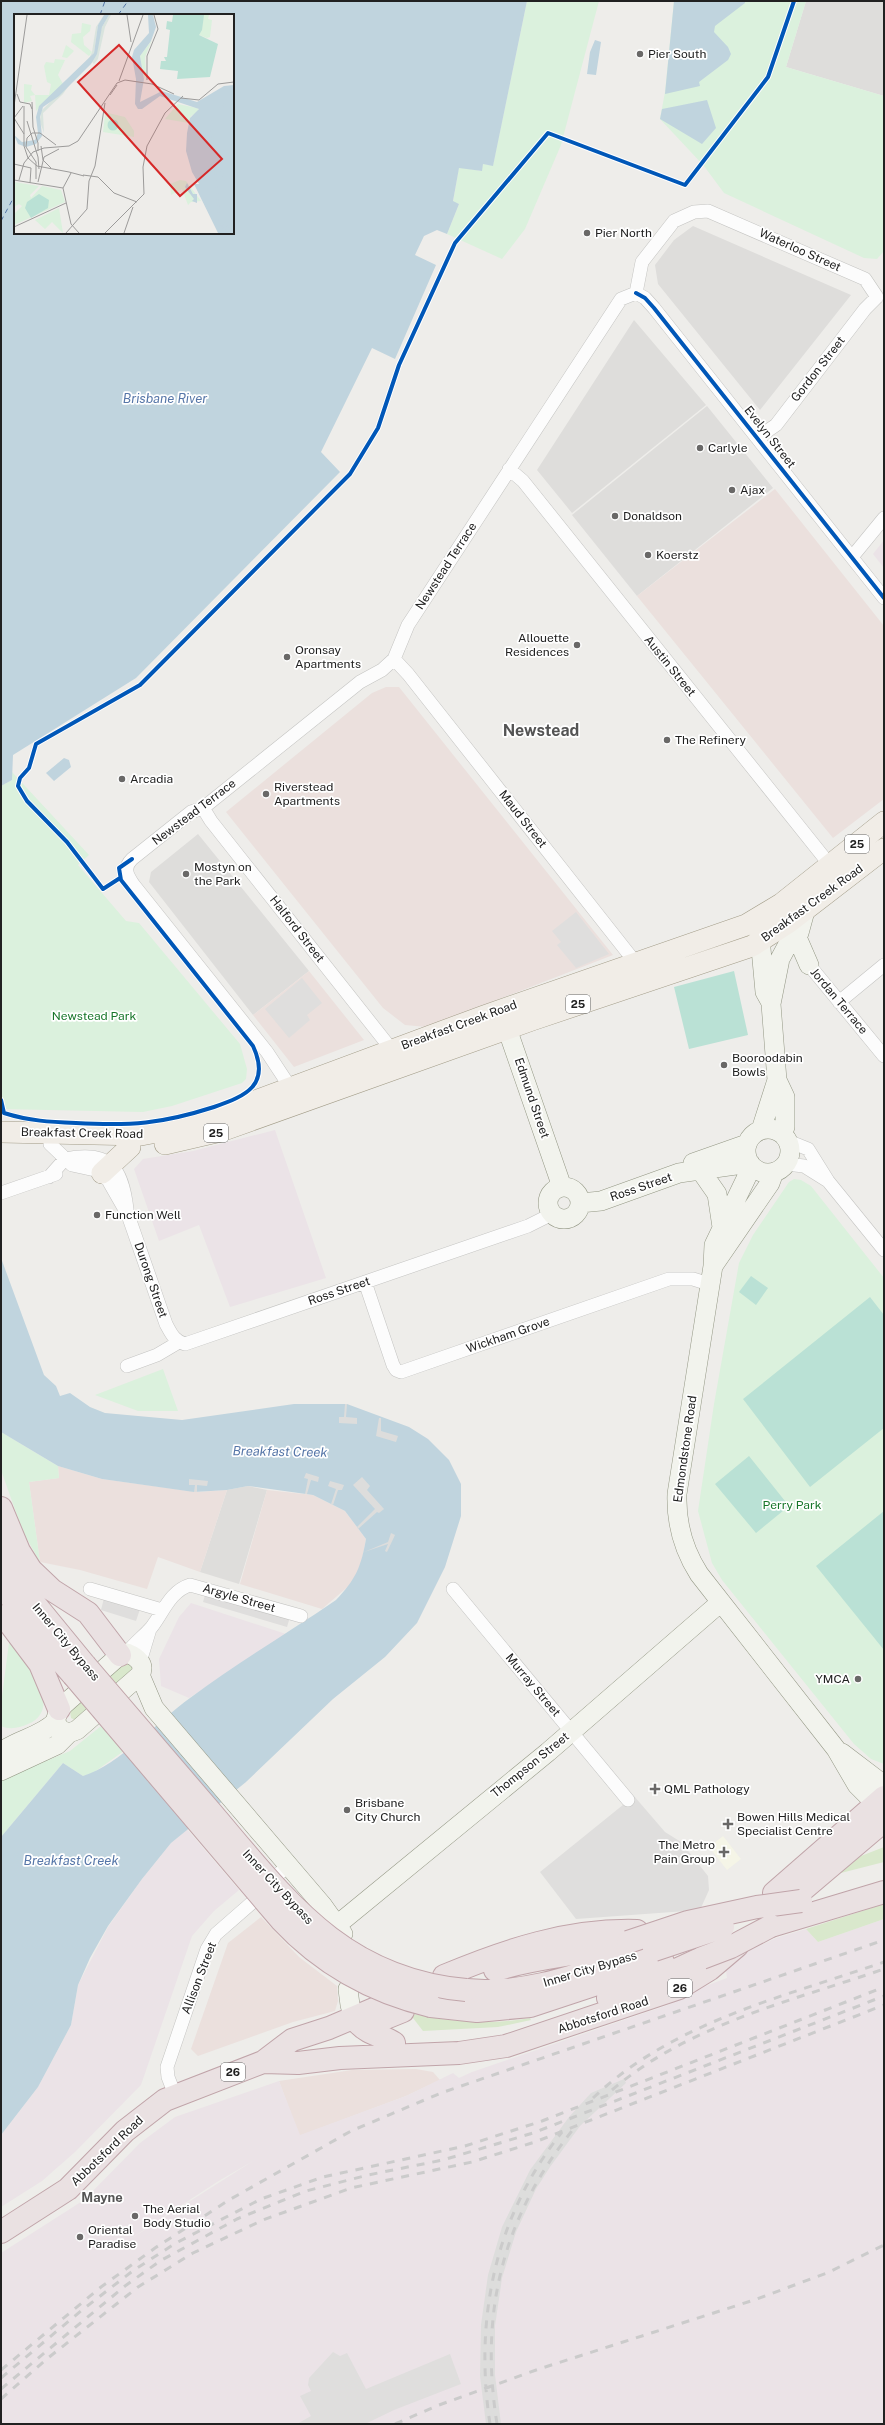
<svg xmlns="http://www.w3.org/2000/svg" width="885" height="2425" font-family="'Public Sans',sans-serif">
<style>
.residential{fill:#dedddb}
.commercial{fill:#ebe0dd}
.industrial{fill:#ebe3e7;fill-rule:evenodd}
.education{fill:#f5f5e7}
.grass{fill:#d9e8cc}
.park{fill:#dbf1dd}
.pitch{fill:#bae1d5}
.parking{fill:#dfdedd}
.water{fill:#c0d4de;fill-rule:evenodd}
.pier{fill:#dddddc}
.lines{fill:none;stroke-linecap:round;stroke-linejoin:round}
.ferry{stroke:#5676a8;stroke-width:1;stroke-dasharray:5 4;stroke-linecap:butt}
.street-casing{stroke:#c4c4c2;stroke-width:14}
.secondary-casing{stroke:#939784;stroke-width:20}
.primary-casing{stroke:#a39d89;stroke-width:22}
.highway-casing{stroke:#c0a4a9;stroke-width:24}
.street{stroke:#fcfcfc;stroke-width:13}
.secondary{stroke:#f2f3ed;stroke-width:19}
.primary{stroke:#f1ede7;stroke-width:21}
.highway{stroke:#eae1e2;stroke-width:22}
.rail{stroke:#cbcbcb;stroke-width:3;stroke-dasharray:8 8;stroke-linecap:butt}
.highway-bridge-casing{stroke:#c0a4a9;stroke-width:24;stroke-linecap:butt}
.highway-bridge{stroke:#eae1e2;stroke-width:22}
.cycleway-casing{stroke:#fff;stroke-width:6}
.cycleway{stroke:#0057b8;stroke-width:4}
.poi-dot{fill:#696867;stroke:#fff;stroke-width:1.5}
.labels{text-anchor:middle;stroke-width:3.5;stroke-linejoin:round;paint-order:stroke}
.shield{fill:#fff;stroke:#646464;stroke-width:1}
.shield-label{font-size:11px;font-weight:bold;fill:#212121}
.poi-label{font-size:12px;fill:#212121;stroke:#fff;text-anchor:start}
.street-label{font-size:12px;fill:#212121;stroke:#fff}
.park-label{font-size:12px;fill:#17762a;stroke:#fff}
.water-label{font-size:13px;font-style:italic;fill:#5676a8;stroke:#fff}
.neighbourhood-label{font-size:13px;font-weight:bold;fill:#545454;stroke:#fff}
.district-label{font-size:16px;font-weight:bold;fill:#545454;stroke:#fff}
.inset-river{fill:none;stroke:#c0d4de;stroke-width:2}
.inset-road{fill:none;stroke:#9c9b9a;stroke-width:1}
.view{fill:#d62828;fill-opacity:0.15;stroke:#d62828;stroke-width:2}
.inset-edge{fill:none;stroke:#212121;stroke-width:2}
</style>
<rect width="100%" height="100%" fill="#eeedea"/>
<!-- residential -->
<path class="residential" d="M806,1H884V96L786,67Z
M693,226L851,295L760,410L658,284L655,265L674,240Z
M634,320L706,405L572,513L537,470Z
M707,406L773,488L637,596L572,515Z
M198,834L309,971L253,1015L149,882L151,872Z
M248,1486L267,1490L239,1584L200,1572L227,1490Z"/>
<!-- commercial -->
<path class="commercial" d="M775,489L884,626V799L833,838L637,596Z
M386,687H399L613,955L427,1027L405,1025L383,1008L226,812L372,693Z
M309,971L364,1040L294,1067L253,1015Z
M58,1466L102,1479L197,1492L227,1490L200,1572L158,1557L147,1589L80,1570L40,1562L29,1482L59,1478Z
M267,1490L313,1495L345,1511L366,1539L361,1565L351,1584L322,1609L240,1584Z
M261,1917L299,1957L337,1986L338,2001L335,2011L293,2022L198,2056L191,2049L228,1943Z
M416,2069L433,2072L440,2080L406,2096L299,2136L279,2081L352,2070Z"/>
<!-- industrial -->
<path class="industrial" d="M884,540V568L873,554Z
M275,1130L326,1278L230,1307L199,1225L159,1241L134,1169L143,1159L193,1151Z
M191,1603L286,1634L189,1698L161,1686L159,1659L179,1617Z
M187,1829L239,1890L214,1911L192,1936L141,2085L75,2152L42,2181L1,2207V2135L38,2087L71,2025L78,1985L108,1927L142,1879L171,1843Z
M884,1919V2424H1V2253L84,2200L140,2143L175,2117L279,2081L300,2135L406,2096L453,2073L459,2078L472,2072L668,2005L703,1987L727,1978L726,1970L735,1962L747,1952L776,1938L806,1929L818,1942ZM253,2161L121,2245L217,2182Z"/>
<!-- education -->
<path class="education" d="M723,1836L741,1859L727,1870L709,1847Z"/>
<!-- grass -->
<path class="grass" d="M129,1662L133,1669L75,1720L71,1718L70,1711L123,1664Z
M884,1847V1862L837,1874L861,1856Z
M884,1904V1919L818,1942L806,1929Z
M413,2014C452,2022 491,2025 530,2018L531,2020L498,2027L423,2031L413,2018Z"/>
<!-- park -->
<path class="park" d="M527,1H599L561,145L525,229L502,259L447,234L459,204L453,202L459,167L481,171L483,164L493,165Z
M674,1H806L786,67L884,96V251L877,259L864,258L724,193L704,166L660,119L665,92Z
M12,772L89,855L78,865L126,921L139,923L240,1044L247,1069L246,1079L242,1083L172,1106L143,1112L1,1109V786L12,780Z
M794,1179L801,1180L811,1186L884,1278V1764L871,1759L854,1744L722,1580L712,1563L698,1511L714,1404L739,1263L753,1235L789,1182Z
M163,1369L178,1411H138L95,1395Z
M1,1432L58,1466L59,1478L29,1482L40,1562L23,1532L1,1470Z
M10,1635C24,1657 66,1708 28,1724C19,1728 10,1730 1,1726V1704Z
M106,1722L128,1748L93,1773L83,1776L63,1763L1,1837V1780L70,1751Z"/>
<!-- pitch -->
<path class="pitch" d="M734,971L748,1035L689,1049L674,987Z
M751,1276L768,1288L756,1305L739,1292Z
M870,1297L884,1315V1428L810,1487L743,1399Z
M749,1456L789,1506L756,1533L715,1484Z
M884,1511V1650L816,1566Z"/>
<!-- parking -->
<path class="parking" d="M576,912L609,954L576,968L557,945L561,942L552,931Z
M302,978L322,1003L307,1015L310,1020L289,1038L265,1009Z
M206,1592L290,1617L287,1627L203,1602Z
M104,1598L140,1609L136,1621L101,1610Z
M634,1796L665,1832L681,1842L708,1876L709,1890L700,1910L576,1919L540,1872Z
M333,2352L340,2356L347,2353L366,2389L450,2354L461,2384L394,2410L365,2424H297L311,2416L300,2396L311,2391L308,2385L309,2378Z"/>
<!-- water -->
<path class="water" d="M1,1H527L493,166L483,164L482,171L459,168L453,201L459,204L447,234L437,230L424,236L415,255L436,265L395,359L372,348L321,452L340,472L136,678L13,755L12,780L1,786ZM15,15H233V233H15Z
M674,1H745V3L715,26L714,32L728,47L731,54L728,60L699,82L700,86L665,94Z
M595,40L601,42L596,75L587,74L590,52Z
M707,100L716,128L702,144L660,119L662,109Z
M64,758L69,760L71,767L54,781L46,773Z
M1,1258L44,1375L56,1386L60,1396L70,1393L90,1407L105,1413L182,1420L294,1404H347L409,1427L428,1439L449,1460L461,1484V1516L445,1567L417,1623L385,1657L333,1699L246,1782L171,1843L142,1879L108,1926L90,1958L78,1985L71,2025L38,2087L1,2135V1837L63,1763L83,1776C119,1765 158,1721 190,1698C237,1663 288,1633 336,1600C356,1579 361,1567 366,1539L345,1511L313,1495L248,1486L227,1490L194,1492L102,1479L58,1466L1,1432Z"/>
<!-- pier -->
<path class="pier" d="M345,1404H347L346,1417L357,1418V1424L339,1423V1417H344Z
M379,1418H381V1431L398,1436L396,1442L376,1436Z
M306,1473L319,1477L318,1482L311,1480L307,1494H305L308,1479L304,1478Z
M362,1477L370,1486L367,1490L384,1509L379,1513L377,1512L358,1529L357,1527L375,1509L353,1485Z
M189,1479L208,1481L207,1486L197,1485V1492H194L195,1485H189Z
M330,1481L344,1485L342,1490H338L333,1505L331,1504L336,1489L328,1486Z
M391,1533L395,1535L387,1552L385,1551L388,1544L364,1552L388,1542Z
M624,2079L626,2083L580,2126L550,2167L536,2189L516,2232L502,2278L495,2326V2375L501,2424H486L480,2376L481,2325L488,2275L502,2227L530,2170L569,2117L591,2093Z"/>
<g class="lines">
<!-- ferry -->
<path class="ferry" d="M100,15L105,1
M118,15L128,1
M1,221L15,195"/>
<defs>
<path id="street" d="M636,293L645,298L654,308L884,598
M636,293L642,262L674,221L694,212L708,211L865,279L877,297
M757,438L776,425L865,309L877,297
M509,469L523,481L830,865
M852,557L884,518
M394,659L408,674L639,967
M203,808L211,821L392,1050
M809,965L884,1056
M839,1002L884,965
M294,1093L267,1052L133,884C127,875 123,868 132,859L191,812L203,808L360,682L382,670L394,659L408,625L621,299L636,293
M788,1141L808,1149L828,1181L884,1250
M50,1144L72,1165L95,1170L108,1180L128,1215L166,1324C171,1333 174,1341 185,1344L528,1226L552,1214
M786,1164L804,1166L828,1181
M49,1177L65,1159C110,1150 122,1167 127,1209
M1,1193L56,1174
M365,1282L393,1365L396,1370L401,1372L669,1279H693L709,1284
M127,1366L157,1355L179,1342
M90,1589L162,1610
M453,1589L628,1800
M127,1653C134,1643 143,1637 151,1628C163,1613 170,1591 190,1585L301,1616
M140,1662L150,1629
M175,2095L168,2077L167,2067L207,1949L216,1934L255,1900L268,1883L289,1865"/>
<path id="secondary" d="M759,927L765,992L770,1001
M796,935L809,965
M502,1014L562,1187
M746 1151a22 22 0 1 1 44 0a22 22 0 1 1-44 0Z
M761,1130L777,1080
M782,1134L785,1127V1097L777,1080L771,1004L780,959L787,946L799,933L805,911
M693,1163L747,1144
M752,1166L714,1245L713,1266L677,1494C676,1523 683,1549 699,1574L836,1749L857,1785L867,1795L884,1804
M701,1171L717,1194L722,1227
M548 1203a16 16 0 1 1 32 0a16 16 0 1 1-32 0Z
M580,1203L601,1201L679,1173L750,1163
M713,1266L770,1183L774,1172
M127,1653C137,1657 146,1664 140,1675L77,1730L69,1733L61,1730L55,1722L59,1709L120,1655Z
M140,1675L154,1708L323,1906L343,1934
M1,1752C18,1739 40,1737 55,1722
M842,1753L884,1785
M1,1771L57,1745L69,1733
M337,1925L548,1752L721,1602
M348,1989L350,2005L354,2018"/>
<path id="primary" d="M1,1132L141,1135L188,1126L484,1016L746,925L781,904L884,822
M165,1144L221,1131L532,1020L752,946L788,923L884,849
M102,1173L130,1147"/>
<path id="highway" d="M1,1508L19,1551L31,1570L52,1590L88,1613L120,1655
M1,1547L26,1593L85,1665
M1,1582L28,1624L73,1675
M4,1616L40,1664L59,1709
M774,1893L884,1797
M780,1909L884,1821
M771,1926L884,1892
M495,1970C539,1956 584,1955 628,1942
M444,1976C506,1950 569,1929 637,1931
M466,1990C528,1996 588,1971 646,1953
M608,1998L648,1983L702,1958
M431,2006L477,2011L530,2006L663,1962
M358,2023C369,2035 382,2035 394,2043
M366,2026L403,2011
M263,2062L298,2063L340,2058L459,2053L506,2046L679,1988L710,1969L737,1946
M1,2232L68,2189L125,2131L165,2100L263,2062L292,2040L329,2028L383,2005"/>
</defs>
<!-- street casing -->
<use href="#street" class="street-casing"/>
<!-- secondary casing -->
<use href="#secondary" class="secondary-casing"/>
<!-- primary casing -->
<use href="#primary" class="primary-casing"/>
<!-- highway casing -->
<use href="#highway" class="highway-casing"/>
<!-- street -->
<use href="#street" class="street"/>
<!-- secondary -->
<use href="#secondary" class="secondary"/>
<!-- primary -->
<use href="#primary" class="primary"/>
<!-- highway -->
<use href="#highway" class="highway"/>
<!-- rail -->
<path class="rail" d="M612,2090C688,2025 791,2001 884,1969
M593,2098C673,2022 783,1997 884,1962
M1,2370L101,2287L155,2248L229,2200L351,2131L441,2093L884,1940
M1,2378L82,2310L134,2270L176,2243L261,2199L323,2177L465,2146L542,2121L884,1987
M1,2389L125,2286L160,2261L237,2219L306,2191L368,2175L443,2160L533,2133L884,1996
M1,2399L48,2358L138,2287L193,2253L263,2220L351,2188L472,2162L535,2142L884,2005
M395,2424L439,2405L539,2369L754,2300L827,2273L884,2245
M490,2424C474,2319 495,2216 562,2132
M497,2424C479,2311 503,2216 575,2127"/>
<defs>
<path id="highway-bridge" d="M85,1665C127,1714 169,1763 211,1812C286,1900 342,1979 466,1990
M73,1675L281,1920C322,1964 372,1992 431,2006
M628,1942L688,1922L757,1907L801,1901
M654,1950L723,1927
M702,1958L731,1947L771,1926"/>
</defs>
<!-- highway-bridge casing -->
<use href="#highway-bridge" class="highway-bridge-casing"/>
<!-- highway-bridge -->
<use href="#highway-bridge" class="highway-bridge"/>
<defs>
<path id="cycleway" d="M636,293L645,298L654,308L884,598
M120,878L103,889L67,842L27,801L18,786L20,778L29,768L36,744L140,685L350,474L378,428L399,365L455,243L548,133L685,185L768,77L794,1
M1,1100L4,1113C29,1121 51,1122 76,1123C131,1126 161,1124 214,1107C246,1096 271,1085 253,1046L121,880L119,868L132,859"/>
</defs>
<!-- cycleway casing -->
<use href="#cycleway" class="cycleway-casing"/>
<!-- cycleway -->
<use href="#cycleway" class="cycleway"/>
</g>
<!-- markers -->
<g class="poi-dot">
<circle cx="640" cy="54" r="4"/>
<circle cx="587" cy="233" r="4"/>
<circle cx="700" cy="448" r="4"/>
<circle cx="732" cy="490" r="4"/>
<circle cx="615" cy="516" r="4"/>
<circle cx="648" cy="555" r="4"/>
<circle cx="577" cy="645" r="4"/>
<circle cx="287" cy="657" r="4"/>
<circle cx="667" cy="740" r="4"/>
<circle cx="122" cy="779" r="4"/>
<circle cx="266" cy="794" r="4"/>
<circle cx="186" cy="874" r="4"/>
<circle cx="724" cy="1065" r="4"/>
<circle cx="97" cy="1215" r="4"/>
<circle cx="858" cy="1679" r="4"/>
<path d="M653 1783h4v4h4v4h-4v4h-4v-4h-4v-4h4z"/>
<circle cx="347" cy="1810" r="4"/>
<path d="M726 1818h4v4h4v4h-4v4h-4v-4h-4v-4h4z"/>
<path d="M722 1846h4v4h4v4h-4v4h-4v-4h-4v-4h4z"/>
<circle cx="135" cy="2216" r="4"/>
<circle cx="80" cy="2237" r="4"/>
</g>
<g class="labels">
<!-- shield labels -->
<g class="shield">
<rect x="845" y="835" width="24" height="18" rx="3"/>
<rect x="566" y="995" width="24" height="18" rx="3"/>
<rect x="204" y="1124" width="24" height="18" rx="3"/>
<rect x="668" y="1979" width="24" height="18" rx="3"/>
<rect x="221" y="2063" width="24" height="18" rx="3"/>
</g>
<g class="shield-label">
<text x="857" y="848">25</text>
<text x="578" y="1008">25</text>
<text x="216" y="1137">25</text>
<text x="680" y="1992">26</text>
<text x="233" y="2076">26</text>
</g>
<!-- poi labels -->
<g class="poi-label">
<text x="648" y="58">Pier South</text>
<text x="595" y="237">Pier North</text>
<text x="708" y="452">Carlyle</text>
<text x="740" y="494">Ajax</text>
<text x="623" y="520">Donaldson</text>
<text x="656" y="559">Koerstz</text>
<text x="569" y="642" text-anchor="end">Allouette<tspan x="569" dy="14">Residences</tspan></text>
<text x="295" y="654">Oronsay<tspan x="295" dy="14">Apartments</tspan></text>
<text x="675" y="744">The Refinery</text>
<text x="130" y="783">Arcadia</text>
<text x="274" y="791">Riverstead<tspan x="274" dy="14">Apartments</tspan></text>
<text x="194" y="871">Mostyn on<tspan x="194" dy="14">the Park</tspan></text>
<text x="732" y="1062">Booroodabin<tspan x="732" dy="14">Bowls</tspan></text>
<text x="105" y="1219">Function Well</text>
<text x="850" y="1683" text-anchor="end">YMCA</text>
<text x="664" y="1793">QML Pathology</text>
<text x="355" y="1807">Brisbane<tspan x="355" dy="14">City Church</tspan></text>
<text x="737" y="1821">Bowen Hills Medical<tspan x="737" dy="14">Specialist Centre</tspan></text>
<text x="715" y="1849" text-anchor="end">The Metro<tspan x="715" dy="14">Pain Group</tspan></text>
<text x="143" y="2213">The Aerial<tspan x="143" dy="14">Body Studio</tspan></text>
<text x="88" y="2234">Oriental<tspan x="88" dy="14">Paradise</tspan></text>
</g>
<!-- street labels -->
<g class="street-label">
<text transform="translate(800 250) rotate(24)" y="4">Waterloo Street</text>
<text transform="translate(818 369) rotate(-52)" y="4">Gordon Street</text>
<text transform="translate(770 437) rotate(52)" y="4">Evelyn Street</text>
<text transform="translate(446 566) rotate(-57)" y="4">Newstead Terrace</text>
<text transform="translate(670 666) rotate(51)" y="4">Austin Street</text>
<text transform="translate(194 812) rotate(-37)" y="4">Newstead Terrace</text>
<text transform="translate(523 819) rotate(52)" y="4">Maud Street</text>
<text transform="translate(812 903) rotate(-36)" y="4">Breakfast Creek Road</text>
<text transform="translate(297 929) rotate(52)" y="4">Halford Street</text>
<text transform="translate(839 1001) rotate(50)" y="4">Jordan Terrace</text>
<text transform="translate(459 1025) rotate(-20)" y="4">Breakfast Creek Road</text>
<text transform="translate(532 1098) rotate(71)" y="4">Edmund Street</text>
<text transform="translate(82 1133) rotate(1)" y="4">Breakfast Creek Road</text>
<text transform="translate(641 1187) rotate(-19)" y="4">Ross Street</text>
<text transform="translate(151 1280) rotate(71)" y="4">Durong Street</text>
<text transform="translate(339 1291) rotate(-19)" y="4">Ross Street</text>
<text transform="translate(508 1335) rotate(-19)" y="4">Wickham Grove</text>
<text transform="translate(685 1449) rotate(-82)" y="4">Edmondstone Road</text>
<text transform="translate(239 1598) rotate(16)" y="4">Argyle Street</text>
<text transform="translate(66 1642) rotate(50)" y="4">Inner City Bypass</text>
<text transform="translate(533 1685) rotate(50)" y="4">Murray Street</text>
<text transform="translate(530 1765) rotate(-39)" y="4">Thompson Street</text>
<text transform="translate(278 1887) rotate(47)" y="4">Inner City Bypass</text>
<text transform="translate(590 1969) rotate(-17)" y="4">Inner City Bypass</text>
<text transform="translate(199 1978) rotate(-69)" y="4">Allison Street</text>
<text transform="translate(603 2015) rotate(-18)" y="4">Abbotsford Road</text>
<text transform="translate(107 2151) rotate(-44)" y="4">Abbotsford Road</text>
</g>
<!-- park labels -->
<g class="park-label">
<text x="94" y="1020">Newstead Park</text>
<text x="792" y="1509">Perry Park</text>
</g>
<!-- water labels -->
<g class="water-label">
<text x="165" y="403">Brisbane River</text>
<text transform="translate(280 1451) rotate(1)" y="5">Breakfast Creek</text>
<text x="71" y="1865">Breakfast Creek</text>
</g>
<!-- neighbourhood labels -->
<g class="neighbourhood-label">
<text x="102" y="2202">Mayne</text>
</g>
<!-- district labels -->
<g class="district-label">
<text x="541" y="736">Newstead</text>
</g>
</g>
<!-- overview -->
<g transform="translate(14 14)">
<rect width="220" height="220" fill="#eeedea"/>
<path d="M90,1L84,11L80,39L75,45L78,38L82,13ZM95,1H97L91,13L84,45L80,50L78,48L88,13ZM58,67L49,80L29,99L30,119L26,108L27,97Z" fill="#d9e4de"/>
<path d="M175,1H195L194,5L198,6L196,23L193,24L185,21ZM68,9L77,11L76,17L69,23L70,31L78,38L75,42L57,28L58,20L67,19ZM138,26L131,43L132,62L128,68L130,64L126,42ZM52,31L60,37L53,44L48,43ZM41,45L51,46L44,61L49,70L22,97L21,81L16,82L18,87L10,89V70L18,71L17,76L21,81H35L37,70L33,68L30,52L32,48L40,49ZM164,90L183,94L186,97L177,102L175,109L151,105ZM94,99L111,103L120,117V123L89,118L91,101ZM166,166L172,167L187,187L177,188L174,191L168,175L157,181L156,170ZM0,168L25,172L16,181L17,184L28,172L47,176L51,188L0,211V200L8,192L5,190L0,193ZM45,194L49,219L38,208L31,215L21,206Z" fill="#dbf1dd"/>
<path d="M159,1H190L188,16L185,21L204,30L196,63L163,65L164,57L146,55L147,47H152L150,43H153L156,16L152,15L153,7L158,8ZM93.5 111a5.5 5.5 0 1 1 11 0a5.5 5.5 0 1 1-11 0ZM25,180L35,186L34,194L17,204L11,194L13,188Z" fill="#bae1d5"/>
<path d="M90,1H95L88,13L83,40L77,50L45,82L29,93L26,103L28,122L22,130L12,133L4,130L0,121L8,128L21,126L24,119L22,103L25,92L80,39L84,11ZM134,1H139L142,13L137,27L126,42L130,65L126,88L148,77L183,88L210,72L220,71V219H204L180,170H185L178,158L172,137L173,119L176,104L185,95L146,82L128,95H124L121,90L122,65L118,43L120,36L135,19ZM173,169L179,180H183V189L178,187L180,185L171,173Z" fill="#c0d4de"/>
<path class="inset-river" d="M220,84L203,96L197,110L206,213L212,215L220,205M203,148L220,184M206,211L220,206M208,215L211,217L220,212"/>
<path class="inset-road" d="M113,1L117,28M133,66V42L144,15L140,1M105,67L129,1M3,80L6,88L16,90L18,95M96,81L103,71M167,84L185,86L204,70L220,68M18,88L19,113L24,129V137M0,92L13,1M10,92V132L14,144L23,152L55,158M0,104L10,120M0,104L9,92M13,107L24,143L25,155M27,132L29,146L37,154M0,150L17,154L16,169M55,158L70,162M69,161L84,163L100,179L123,188M22,165V148L12,133L13,124L18,119H26L42,131M0,166L49,174M5,166L10,149L19,138L30,134L55,132L64,127L103,69L111,66L138,70L160,80M24,168L30,143L45,135M49,174L57,210L65,219M49,174L57,159M0,213L52,189M52,219L73,195L75,167L81,152L91,89M91,219L130,180L129,153L133,132L151,99L169,82M110,219L119,193"/>
<path class="view" d="M105,31L208,145L166,182L64,68Z"/>
<rect width="220" height="220" class="inset-edge"/>
</g>
<!-- border -->
<rect width="885" height="2425" fill="none" stroke="#212121" stroke-width="4"/>
</svg>
